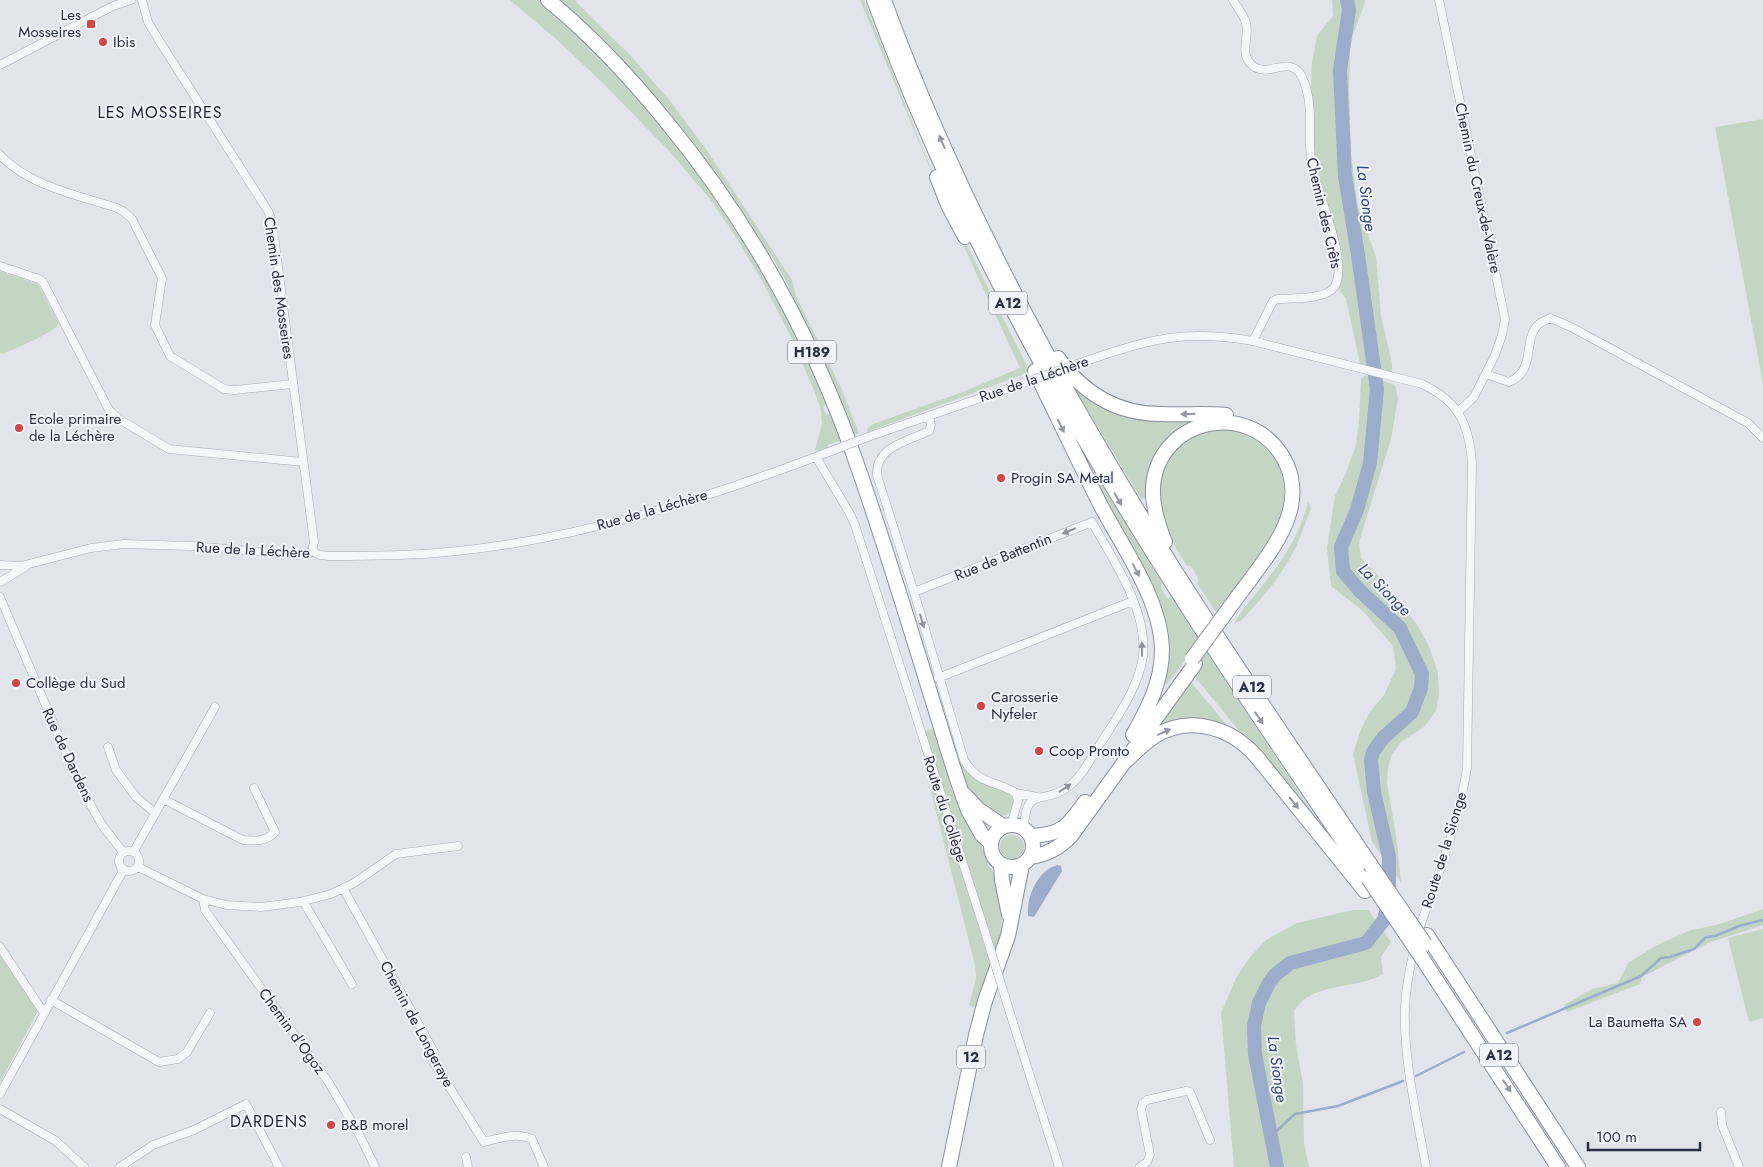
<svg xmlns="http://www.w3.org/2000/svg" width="1763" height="1167" font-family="Jost,sans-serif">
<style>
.green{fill:#c5d5c3}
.water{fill:#9caccb}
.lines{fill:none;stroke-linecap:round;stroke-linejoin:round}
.stream{stroke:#9caccb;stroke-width:2.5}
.river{stroke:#9caccb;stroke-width:14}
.street-casing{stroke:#a7aab5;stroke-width:9}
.highway-casing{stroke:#898fa2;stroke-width:16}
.street{stroke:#f5f6f9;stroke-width:8}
.highway{stroke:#fff;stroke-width:14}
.street-bridge-casing{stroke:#a7aab5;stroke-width:9;stroke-linecap:butt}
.highway-bridge-casing{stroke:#898fa2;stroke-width:16;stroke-linecap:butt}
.street-bridge{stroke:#f5f6f9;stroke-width:8}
.highway-bridge{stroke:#fff;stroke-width:14}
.oneway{fill:#9497a1}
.oneway2{fill:#8f929e}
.poi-dot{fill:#d14546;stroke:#f2f3f8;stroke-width:2}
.labels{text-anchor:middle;stroke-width:4;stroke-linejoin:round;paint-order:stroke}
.shield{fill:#f2f3f8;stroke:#656a79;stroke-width:1}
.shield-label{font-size:14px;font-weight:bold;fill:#292f43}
.poi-label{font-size:15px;fill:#292f43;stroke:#f2f3f8;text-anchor:start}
.street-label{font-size:15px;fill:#292f43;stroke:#f2f3f8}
.neighbourhood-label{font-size:16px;letter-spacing:1px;fill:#1c2034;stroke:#f2f3f8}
.water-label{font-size:16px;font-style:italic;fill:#324878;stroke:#f2f3f8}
</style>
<rect width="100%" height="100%" fill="#e2e4eb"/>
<!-- green -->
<path class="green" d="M510,0H539L549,8C570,28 592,47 612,68C683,140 742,229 789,318C803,345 815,375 828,404L823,406L826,415L831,413L842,440L828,445V448L817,451L815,450L822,424L821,410L813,388L790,335L761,279L732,231L709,198L670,152L605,85L556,39Z
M556,0H574L630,55L671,102L706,149L792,280L796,296L842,390L859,433L852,436L793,300L787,283L773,258Z
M860,0H864L923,150L949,209L1030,372L867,432V429L873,424L960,393L1020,368L947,210Z
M1332,0H1365V2L1350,43L1349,88L1351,155L1358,207L1376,257L1381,316L1392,363V376L1361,368L1346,299L1336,285L1338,267L1313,172L1310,110L1312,62L1317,36L1333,16Z
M1763,119V384L1715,127Z
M0,271L38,284L59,324C53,333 16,348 3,354L0,353Z
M1365,375L1395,385L1398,399L1391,439L1359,542L1361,558L1382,580L1416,623L1429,646L1438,673L1439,695L1436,711L1424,727L1401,742L1392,754L1388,768L1387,783L1396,835L1401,882L1372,842L1353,754L1360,732L1369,713L1384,695L1396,669L1393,646L1363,611L1331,586L1327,548L1335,496L1346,473L1356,445L1359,422L1361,379Z
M1069,379L1107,406L1218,417L1171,441L1149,497L1141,499Z
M1215,427L1246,431L1271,449L1285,474L1287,499L1275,534L1219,617L1197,583L1199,580L1191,566H1187C1160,524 1140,476 1186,438C1193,432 1206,430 1215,427Z
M1096,476L1162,583L1161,588L1167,598H1172L1200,642L1167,684L1161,681L1164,634L1092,479Z
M1308,501L1311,509L1296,547L1289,560L1274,583L1258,602L1241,621L1234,623C1242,609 1253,598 1262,586C1283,560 1301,533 1308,501Z
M1207,652L1321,826L1318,827L1195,677L1193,672Z
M1190,681L1232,731L1225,729L1150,735Z
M935,728L947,768L950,785L956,801L978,838L997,881L1002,903L1001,936L975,1008L969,1005L976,978L975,965L924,764L925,759L927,761L986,950L991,939L925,737V731Z
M961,761C968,770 974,778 983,783C991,788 1005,788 1011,796C1018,805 1010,818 998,816C991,814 979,804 974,798C966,789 963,774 959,762Z
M1000 847a12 12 0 1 1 24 0a12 12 0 1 1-24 0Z
M1763,909V925L1708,943L1642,977L1640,984L1567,1012L1564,1005L1592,989L1618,983L1628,963L1657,945L1691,930L1717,925Z
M1353,910H1368L1391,942L1381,957L1383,974C1361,987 1329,984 1308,997C1302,1000 1298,1006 1294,1011L1296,1045L1303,1084L1304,1143L1309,1167H1234L1221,1013L1236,978L1250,957L1266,940L1297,923Z
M1763,929V1018L1749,1022L1728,938Z
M0,953L39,1009L0,1083Z"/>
<!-- water -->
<path class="water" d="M1058,865L1061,866L1062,871L1034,917L1028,916C1026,897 1038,869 1058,865Z"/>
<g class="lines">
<!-- stream -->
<path class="stream" d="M1507,1033L1641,976L1661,958L1670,957L1694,949L1706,937L1715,936L1739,926L1763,920
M1416,1076L1464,1052
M1271,1136L1295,1114L1338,1106L1403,1081"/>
<!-- river -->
<path class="river" d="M1277,1167L1255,1054L1254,1026L1259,1003L1269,983L1275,975L1290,963L1366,943L1384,920L1389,898V857L1374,792L1371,760L1373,752L1383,738L1412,712L1421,688L1422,674L1400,628L1359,590L1343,571L1341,547L1357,510L1370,463L1377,389L1358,255L1345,176L1340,70L1349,10L1347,0"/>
<defs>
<path id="street" d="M142,0L148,22L160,42L268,211L272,221L314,542L312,551
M1233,0C1237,7 1244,15 1246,23C1250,38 1238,54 1253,66C1268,78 1289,55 1301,75C1317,105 1305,141 1313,172C1320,197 1348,264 1335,286C1327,300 1292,298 1278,299L1273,301L1253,341
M1439,0L1505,319L1502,335L1495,355L1474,397L1458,412
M0,65L113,6L131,0
M0,155C29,186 78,195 117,208L123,211L132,219L162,278L155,325L170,356L224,389L235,390L293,384
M0,266L39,279L43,282L109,410L119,419L169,449L303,462
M1086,361C1149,339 1185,329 1253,341L1422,384C1458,401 1469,423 1472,463L1467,768C1458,826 1436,880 1417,935
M1486,374L1509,382C1537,371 1522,338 1539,324C1542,321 1547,320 1550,318L1571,327L1748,423L1763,438
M865,438L1021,384
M816,457L849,512L855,525L985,932
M312,551L320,555L330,556C365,556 401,556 436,553C573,542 706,499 834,450
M0,565L21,566L91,548L124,544L192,546L298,555L308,553L312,551
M2,581L25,567
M914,592L877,475C875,447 908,441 929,431L931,425L929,416
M0,597L79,784L102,825L123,852
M938,678L1133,601
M108,747L116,770L136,797L155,813
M1016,793L1037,797
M163,799L243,840C255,841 266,842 275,832L254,788
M1011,825L1018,801L1016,793C994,780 979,785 964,760L914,592L1092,522C1113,560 1148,610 1143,656C1139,685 1121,711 1106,735C1094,752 1084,775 1068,787C1043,806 1026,784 1024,828
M119 861a10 10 0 1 1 20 0a10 10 0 1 1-20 0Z
M134,851L215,707
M138,867L203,899L226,905L261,907L300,902L331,894L354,883L396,854L458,846
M343,888L434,1052L433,1061L484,1142C501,1138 516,1132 532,1139L544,1167
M203,899L205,910L329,1083L360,1136L375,1167
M303,901L352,984
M1415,946C1410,966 1406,986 1405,1007C1403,1059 1417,1116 1426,1167
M0,947L44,1013
M51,1000L159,1062L178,1059L187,1052L210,1013
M1010,1013L1059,1167
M0,1094L124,869
M0,1109L56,1141L84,1167
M1721,1112L1722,1125L1739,1167
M466,1157L468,1167
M120,1167L153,1145L194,1130L246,1104L279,1167
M1140,1167L1147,1162L1150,1155L1141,1109L1143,1103L1147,1100L1186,1091L1190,1092L1210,1140"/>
<path id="highway" d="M548,0C591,35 630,77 665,120C753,226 816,343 860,473C886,548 909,624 932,699C944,736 954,774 968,810L982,835L991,843
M874,0C991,321 1177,598 1368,878
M885,3C957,199 1058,385 1169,561C1233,664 1303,763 1370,864
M937,177L948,205L965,237
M1058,358C1083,393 1117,414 1161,414C1183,415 1205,413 1226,415
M1035,371C1057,416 1078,460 1100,504C1123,548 1161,599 1162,650C1162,682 1148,708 1133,735
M1165,542C1158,525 1152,506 1153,487C1158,418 1250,398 1284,459C1293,475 1295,495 1289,514C1280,545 1249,580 1230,607
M1126,761C1135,752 1144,743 1155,736C1190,715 1230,727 1256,756L1365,891
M965,795L978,809L1003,826
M991 846a21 21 0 1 1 42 0a21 21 0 1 1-42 0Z
M1031,836C1062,835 1068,826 1085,802
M1030,857C1047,855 1059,848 1071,836L1195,664
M1001,864L1002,880L1009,915
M1427,935L1578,1167
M1422,958L1558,1167
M949,1167L976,1035L985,1001L1008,936L1022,865"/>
</defs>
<!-- street casing -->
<use href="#street" class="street-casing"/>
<!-- highway casing -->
<use href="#highway" class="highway-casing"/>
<!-- street -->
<use href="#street" class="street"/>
<!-- highway -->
<use href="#highway" class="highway"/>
<defs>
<path id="street-bridge" d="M1021,384L1086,361
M834,450L865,438
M985,932L1010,1013"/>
<path id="highway-bridge" d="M1192,659L1230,607
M1370,864L1425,944
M1368,878L1422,958"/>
</defs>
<!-- street-bridge casing -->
<use href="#street-bridge" class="street-bridge-casing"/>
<!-- highway-bridge casing -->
<use href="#highway-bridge" class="highway-bridge-casing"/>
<!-- street-bridge -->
<use href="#street-bridge" class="street-bridge"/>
<!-- highway-bridge -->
<use href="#highway-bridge" class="highway-bridge"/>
</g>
<!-- one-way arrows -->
<defs><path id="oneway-solid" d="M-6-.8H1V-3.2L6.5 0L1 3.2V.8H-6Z" transform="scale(1.25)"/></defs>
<g class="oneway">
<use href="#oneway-solid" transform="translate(942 142) rotate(-114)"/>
<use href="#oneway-solid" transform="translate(1188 414) rotate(179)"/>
<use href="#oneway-solid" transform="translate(1061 426) rotate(64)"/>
<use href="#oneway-solid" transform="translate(1118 499) rotate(59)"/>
<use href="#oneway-solid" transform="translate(1136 570) rotate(62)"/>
<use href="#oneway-solid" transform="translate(1259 718) rotate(56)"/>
<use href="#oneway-solid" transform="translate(1164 732) rotate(-24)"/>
<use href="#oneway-solid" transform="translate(1294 803) rotate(51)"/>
<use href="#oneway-solid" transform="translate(1507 1086) rotate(57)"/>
</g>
<g class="oneway2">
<use href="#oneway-solid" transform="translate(1069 531) rotate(158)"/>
<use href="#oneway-solid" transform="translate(922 621) rotate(74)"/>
<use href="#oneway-solid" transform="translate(1142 649) rotate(-90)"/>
<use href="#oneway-solid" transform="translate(1065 788) rotate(-34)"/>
</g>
<!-- markers -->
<g class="poi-dot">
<rect x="86" y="19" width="10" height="10" rx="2.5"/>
<circle cx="103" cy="42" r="5"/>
<circle cx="19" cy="428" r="5"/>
<circle cx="1001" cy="478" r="5"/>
<circle cx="16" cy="683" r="5"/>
<circle cx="981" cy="706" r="5"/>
<circle cx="1039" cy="751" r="5"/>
<circle cx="1697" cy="1022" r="5"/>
<circle cx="331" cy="1125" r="5"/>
</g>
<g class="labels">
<!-- shield labels -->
<g class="shield">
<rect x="989" y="291.5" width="38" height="23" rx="4"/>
<rect x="788" y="340.5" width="48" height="23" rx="4"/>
<rect x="1233" y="675.5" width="38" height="23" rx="4"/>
<rect x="1480" y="1043.5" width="38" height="23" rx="4"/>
<rect x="957" y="1045.5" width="28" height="23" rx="4"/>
</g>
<g class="shield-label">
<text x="1008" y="308">A12</text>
<text x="812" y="357">H189</text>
<text x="1252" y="692">A12</text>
<text x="1499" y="1060">A12</text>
<text x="971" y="1062">12</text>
</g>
<!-- poi labels -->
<g class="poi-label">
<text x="81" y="20" text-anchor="end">Les<tspan x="81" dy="17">Mosseires</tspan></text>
<text x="113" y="47">Ibis</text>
<text x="29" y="424">Ecole primaire<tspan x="29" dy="17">de la Léchère</tspan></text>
<text x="1011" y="483">Progin SA Metal</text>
<text x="26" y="688">Collège du Sud</text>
<text x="991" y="702">Carosserie<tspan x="991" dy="17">Nyfeler</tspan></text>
<text x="1049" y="756">Coop Pronto</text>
<text x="1687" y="1027" text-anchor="end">La Baumetta SA</text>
<text x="341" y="1130">B&amp;B morel</text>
</g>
<!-- street labels -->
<g class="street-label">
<text transform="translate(1478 188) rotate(78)" y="5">Chemin du Creux-de-Valère</text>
<text transform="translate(1324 213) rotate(77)" y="5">Chemin des Crêts</text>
<text transform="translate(279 288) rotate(82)" y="5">Chemin des Mosseires</text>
<text transform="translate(1034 379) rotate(-19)" y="5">Rue de la Léchère</text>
<text transform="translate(652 510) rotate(-16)" y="5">Rue de la Léchère</text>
<text transform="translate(253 550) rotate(3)" y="5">Rue de la Léchère</text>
<text transform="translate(1003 557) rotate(-22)" y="5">Rue de Battentin</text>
<text transform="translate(68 755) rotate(65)" y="5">Rue de Dardens</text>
<text transform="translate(945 809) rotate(72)" y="5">Route du Collège</text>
<text transform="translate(1444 850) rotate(-73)" y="5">Route de la Sionge</text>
<text transform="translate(417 1024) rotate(62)" y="5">Chemin de Longeraye</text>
<text transform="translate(292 1031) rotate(54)" y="5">Chemin d'Ogoz</text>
</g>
<!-- neighbourhood labels -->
<g class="neighbourhood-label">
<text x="160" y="118">LES MOSSEIRES</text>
<text x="269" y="1127">DARDENS</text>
</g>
<!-- water labels -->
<g class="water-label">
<text transform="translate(1367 198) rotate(83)" y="6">La Sionge</text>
<text transform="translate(1385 589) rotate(45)" y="6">La Sionge</text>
<text transform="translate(1278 1069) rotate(82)" y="6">La Sionge</text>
</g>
</g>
<!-- scale -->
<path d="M1588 1142v8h112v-8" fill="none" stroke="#292f43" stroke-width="2.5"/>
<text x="1596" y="1142" font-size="15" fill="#292f43" stroke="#f2f3f8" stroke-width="4" paint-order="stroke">100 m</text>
</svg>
